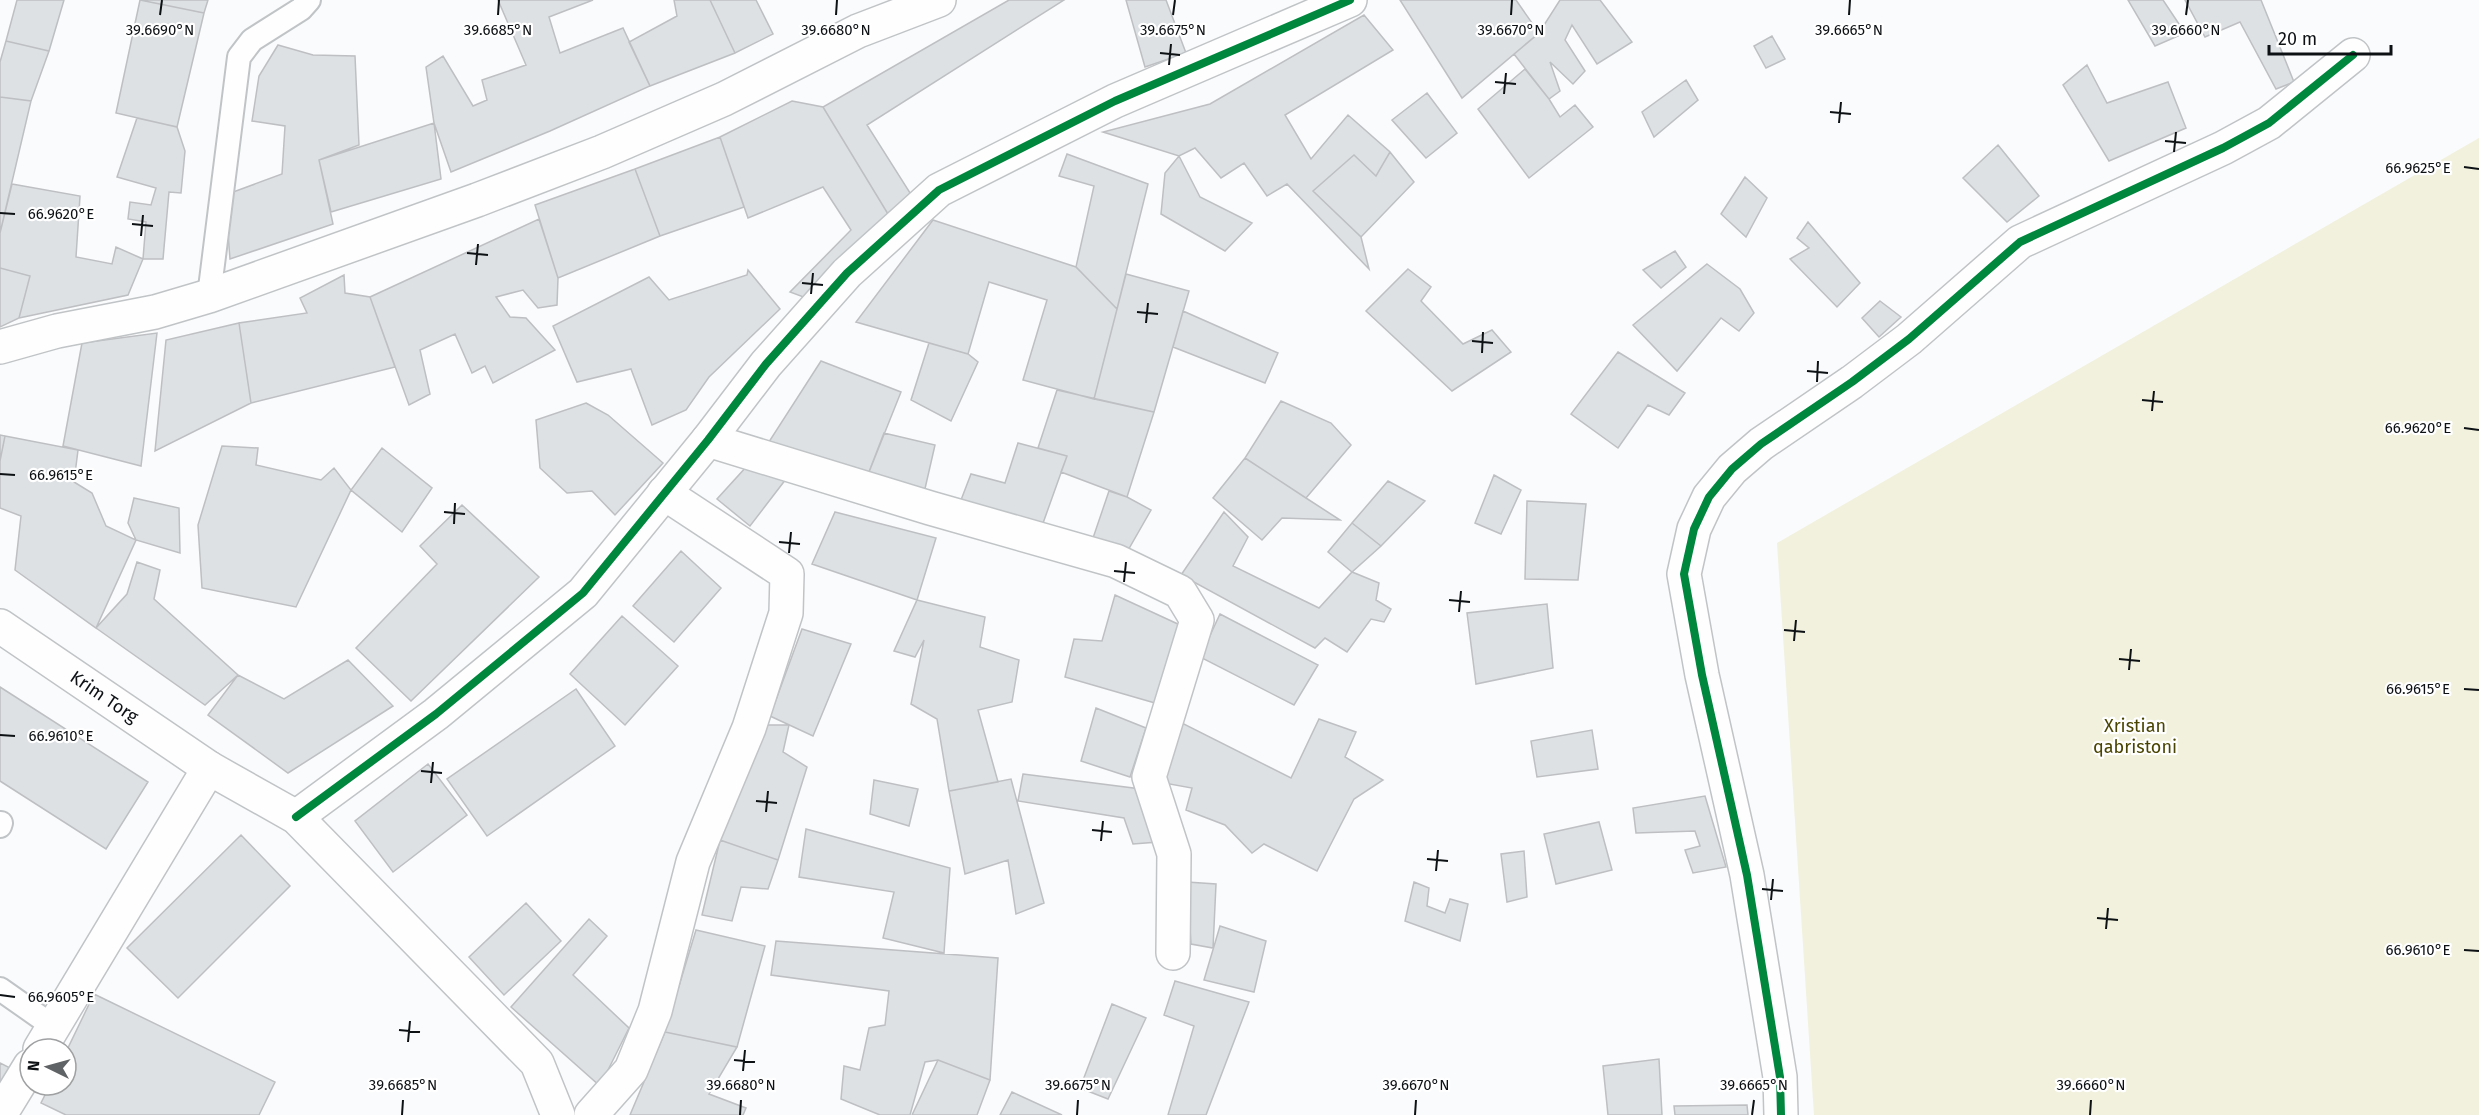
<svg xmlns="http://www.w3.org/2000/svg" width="2479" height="1115" font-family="'Fira Sans',sans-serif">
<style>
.green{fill:#f1f1dd}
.building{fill:#dee1e4;stroke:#bdbfc2;stroke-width:1.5}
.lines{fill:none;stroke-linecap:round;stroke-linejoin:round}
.lane-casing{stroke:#c1c4c6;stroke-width:26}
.street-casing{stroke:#c1c4c6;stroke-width:36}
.lane{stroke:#fefeff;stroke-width:22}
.street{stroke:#fefeff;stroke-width:33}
.cycleway-casing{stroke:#fff;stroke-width:11}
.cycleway{stroke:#00873e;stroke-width:8}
.ticks{fill:none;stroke:#0d1114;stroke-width:2}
.labels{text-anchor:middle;stroke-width:4.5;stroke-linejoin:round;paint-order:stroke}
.street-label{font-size:18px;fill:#0d1114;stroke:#fff}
.park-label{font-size:18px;fill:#494401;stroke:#fff}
.ticks-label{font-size:15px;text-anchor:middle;fill:#0d1114;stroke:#fff;stroke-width:4.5;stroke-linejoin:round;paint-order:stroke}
</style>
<rect width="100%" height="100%" fill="#fafbfc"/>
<!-- green -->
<path class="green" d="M2479,138V1115H1814L1777,543Z"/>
<!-- building -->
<path class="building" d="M17,0H64L49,51L6,41Z
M140,0H208L204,13Z
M140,0L204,13L177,127L116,113Z
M498,0H593L549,17L560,53L623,28L650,86L550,131L451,172L434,123L426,67L443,56L473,106L487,100L482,80L526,65Z
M674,0H710L735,53L650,86L629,42L677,16Z
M710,0H756L773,34L735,53Z
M1009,0H1064L867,125L912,196L888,214L823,107Z
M1126,0H1166L1186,53L1145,67Z
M1400,0H1516L1539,33L1462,98Z
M1600,0L1632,42L1597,64L1572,25L1565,40L1585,71L1573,84L1550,62L1560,91L1549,99L1514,54L1539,33L1560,0Z
M2128,0H2163L2185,33L2155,46Z
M2185,0H2261L2294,82L2276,89L2240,22L2205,37Z
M1364,15L1393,50L1285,115L1311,159L1348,115L1390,152L1376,176L1354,155L1313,191L1361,237L1369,269L1287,184L1267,196L1244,163L1221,178L1195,148L1179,156L1103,132L1210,104Z
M1772,36L1785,59L1766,68L1754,46Z
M6,41L49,51L31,101L0,97V62Z
M278,45L313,55L355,56L359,145L319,160L333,224L230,259L225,195L282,174L285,126L252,121L259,76Z
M2087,65L2107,103L2168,82L2186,128L2109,161L2063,85Z
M1525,69L1549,99L1560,117L1575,105L1593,127L1529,178L1478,109Z
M1686,80L1698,100L1654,137L1642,112Z
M1427,93L1457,133L1426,158L1392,120Z
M0,97L31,101L0,233Z
M792,101L823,107L888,214L806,298L790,292L851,230L823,187L748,218L720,137Z
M137,118L177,127L185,151L181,193L169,192L163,259H143L146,222L128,219L130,202L151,205L156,188L117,177Z
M434,123L441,179L331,212L319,160Z
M720,137L744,207L660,236L635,169Z
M1998,145L2039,196L2007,222L1963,178Z
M1390,152L1414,182L1361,237L1313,191L1354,155L1376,176Z
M1067,154L1148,184L1117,309L1076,267L1094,186L1059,176Z
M1179,156L1200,197L1252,223L1225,251L1161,214L1165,173Z
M635,169L660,236L558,278L535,205Z
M1745,177L1767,198L1746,237L1721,214Z
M12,184L80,196L76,257L112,264L116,247L143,259L128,295L19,318L30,276L0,268V233Z
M539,219L558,278L557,305L538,308L523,290L496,297L510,317L526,318L555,350L493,383L485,366L472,373L455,334L420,350L430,394L409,405L370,297Z
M933,220L1076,267L1117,309L1094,399L1023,380L1047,300L989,282L968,354L856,322Z
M1808,222L1860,283L1837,307L1790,259L1809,248L1797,238Z
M1675,251L1686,267L1661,288L1643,270Z
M1707,264L1740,289L1754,313L1739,331L1721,318L1677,371L1633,325Z
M0,268L30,276L19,318L0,327Z
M1408,269L1431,287L1421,301L1463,344L1492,330L1511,352L1452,391L1366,311Z
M748,270L780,309L709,377L686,410L652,425L631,369L577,382L553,326L649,277L669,300L747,275Z
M1126,274L1189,291L1154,412L1094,399Z
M344,275L345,293L370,297L395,367L251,403L239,323L307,313L300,298Z
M1880,301L1901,317L1879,337L1862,318Z
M1183,311L1278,353L1265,383L1173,347Z
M239,323L251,403L155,451L166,340Z
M157,333L141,466L63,446L82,343Z
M929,343L968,354L978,362L951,421L911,400Z
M1618,352L1685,393L1669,415L1648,405L1618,448L1571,414Z
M821,361L901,392L867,477L765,448Z
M1057,390L1154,412L1127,497L1061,472L1067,456L1038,448Z
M1281,401L1331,423L1351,445L1306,498L1245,458Z
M586,403L608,415L663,463L615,515L592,491L567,493L540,468L536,420Z
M884,433L935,445L924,493L867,477Z
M0,435L5,436L0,461Z
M5,436L78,450L74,482L92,493L106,526L136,540L96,628L15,570L21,516L0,508V461Z
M1018,443L1067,456L1042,526L961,500L971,474L1005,483Z
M222,446L258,448L256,465L321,480L334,468L351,490L296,607L202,588L198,525Z
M382,448L432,488L402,532L351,490Z
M1245,458L1306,498L1340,520L1282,518L1262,540L1213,498Z
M748,465L786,479L750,526L717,499Z
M1494,475L1521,490L1501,534L1475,523Z
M1388,481L1425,501L1381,546L1352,523Z
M1109,491L1127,497L1151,510L1127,552L1093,538Z
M134,498L179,508L180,553L136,540L128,523Z
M1527,501L1586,504L1578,580L1525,579Z
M462,505L539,577L411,701L356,648L437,564L420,546Z
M835,512L936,538L917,600L812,564Z
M1224,512L1248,537L1233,566L1319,608L1352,572L1379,583L1376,600L1391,609L1384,622L1371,619L1347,652L1325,638L1315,648L1181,575Z
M1352,523L1381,546L1352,572L1328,552Z
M681,551L721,588L674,642L633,606Z
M137,562L160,570L154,599L238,675L205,705L96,628L127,594Z
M1115,595L1180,625L1155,703L1065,677L1074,639L1102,641Z
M917,600L985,617L980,647L1019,660L1012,702L978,710L998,782L949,791L937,719L911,704L924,640L915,657L894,651Z
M1547,604L1553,668L1476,684L1467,613Z
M1220,614L1318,665L1294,705L1200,657Z
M622,616L678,666L625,725L570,674Z
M802,629L851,644L813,736L770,716Z
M348,660L393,706L288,773L208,715L238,675L284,699Z
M0,687L148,782L106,849L0,781Z
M576,689L615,746L487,836L447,779Z
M1096,708L1146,728L1130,777L1081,761Z
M1319,719L1356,732L1345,757L1383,780L1354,799L1317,871L1264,844L1252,853L1225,825L1186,810L1192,788L1164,783L1182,723L1291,778Z
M766,725H789L783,752L807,767L778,860L720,840Z
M1592,730L1598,769L1537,777L1531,741Z
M428,764L467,815L393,872L355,821Z
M1023,774L1141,789L1158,842L1133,844L1124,818L1018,801Z
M1011,779L1044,903L1016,914L1008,860L965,874L949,791Z
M874,780L918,789L909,826L870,814Z
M1705,796L1726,867L1693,873L1685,850L1700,846L1695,831L1636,833L1633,808Z
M1599,822L1612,870L1556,884L1544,834Z
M806,829L950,868L944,953L883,938L894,892L799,877Z
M241,835L290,886L178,998L127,948Z
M720,840L778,860L768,889L741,887L732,921L702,915Z
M1524,851L1527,897L1507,902L1501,854Z
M1187,882L1216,884L1213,948L1191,944Z
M1414,882L1429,888L1427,906L1445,913L1450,899L1468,904L1460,941L1405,921Z
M526,903L561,941L504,995L469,957Z
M589,919L607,936L573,975L629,1028L600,1086L511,1007Z
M1220,926L1266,941L1254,992L1204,980Z
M696,930L765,946L737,1047L665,1032Z
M776,941L998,958L990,1080L938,1060L925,1062L910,1115H880L841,1099L844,1066L860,1070L869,1028L885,1025L889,991L771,975Z
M1175,981L1249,1002L1206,1115H1168L1194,1026L1164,1015Z
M94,994L275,1082L259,1115H66L41,1103L50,1085H66V1052Z
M1112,1004L1146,1018L1108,1099L1080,1088Z
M665,1032L737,1047L709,1094L746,1108L743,1115H630Z
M1659,1059L1662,1115H1608L1603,1066Z
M938,1060L990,1080L977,1115H912Z
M0,1063L18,1072L0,1104Z
M1012,1092L1062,1115H1000Z
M1747,1105L1748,1115H1675L1674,1106Z"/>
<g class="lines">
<defs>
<path id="lane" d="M209,296L239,57L252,40L301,9L309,0
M0,826L1,823
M0,989L54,1027"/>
<g id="street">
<path d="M0,347L57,331L155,312L209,296L477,200L602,152L724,99L858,31L939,0"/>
<path d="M708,440L930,508L1116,561L1180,592L1197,620L1149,777L1174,854L1173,953"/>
<path id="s1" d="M0,626L209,768"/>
<path d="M296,817L436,714L583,593L708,440L766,364L847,273L939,190L1115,101L1350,0"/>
<path d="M40,1049L209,768L296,817L537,1063L558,1115"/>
<path d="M0,1115L30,1066"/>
<path d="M591,1115L631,1070L655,1011L693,862L749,728L786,613L787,574L664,493"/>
<path d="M1781,1115L1780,1077L1747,875L1702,675L1684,574L1694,529L1709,497L1732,469L1761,444L1852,382L1909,339L2020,242L2223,148L2269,123L2353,55"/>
</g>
</defs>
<!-- lane casing -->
<use href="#lane" class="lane-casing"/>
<!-- street casing -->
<use href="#street" class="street-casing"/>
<!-- lane -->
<use href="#lane" class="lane"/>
<!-- street -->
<use href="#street" class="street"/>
<defs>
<path id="cycleway" d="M296,817L436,714L583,593L708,440L766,364L847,273L939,190L1115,101L1350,0
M1781,1115L1780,1077L1747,875L1702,675L1684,574L1694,529L1709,497L1732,469L1761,444L1852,382L1909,339L2020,242L2223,148L2269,123L2353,55"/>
</defs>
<!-- cycleway casing -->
<use href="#cycleway" class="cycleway-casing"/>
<!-- cycleway -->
<use href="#cycleway" class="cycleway"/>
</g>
<!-- ticks -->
<path class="ticks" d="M160,15L162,0M498,15L499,0M836,15L837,0M1173,15L1175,0M1511,15L1512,0M1849,15L1850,0M2186,15L2188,0M1160,53L1180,55M1169,65L1171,44M1495,82L1516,84M1504,94L1506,73M1830,112L1851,114M1839,123L1841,102M2165,141L2186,143M2174,152L2176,132M2464,167L2479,169M0,213L15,214M132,224L153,226M141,236L143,215M467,253L488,255M476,265L478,244M802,283L823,285M811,294L813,273M1137,312L1158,314M1146,323L1148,303M1472,341L1493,343M1482,353L1483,332M1807,371L1828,373M1817,382L1818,361M2142,400L2163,402M2152,411L2154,391M2464,428L2479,430M0,474L15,475M444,512L465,514M454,524L455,503M779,542L800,544M789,553L791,532M1114,571L1135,573M1124,582L1126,562M1449,600L1470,602M1459,612L1461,591M1784,630L1805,632M1794,641L1796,620M2119,659L2140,661M2129,670L2131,649M2464,689L2479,690M0,735L15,736M421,771L442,773M431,783L433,762M756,801L777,803M766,812L768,791M1092,830L1112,832M1101,841L1103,821M1427,859L1448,861M1436,871L1438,850M1762,889L1783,891M1771,900L1773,879M2097,918L2118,920M2106,929L2108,908M2464,950L2479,951M0,995L15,997M399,1030L420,1032M408,1042L410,1021M734,1060L755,1062M743,1071L745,1050M402,1115L403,1100M740,1115L741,1100M1077,1115L1078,1100M1415,1115L1416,1100M1752,1115L1754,1100M2090,1115L2091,1100"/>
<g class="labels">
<!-- street labels -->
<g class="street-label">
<text dy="6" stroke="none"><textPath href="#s1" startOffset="126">Krim Torg</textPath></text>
</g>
<!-- park labels -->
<g class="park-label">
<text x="2135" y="732">Xristian<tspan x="2135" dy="21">qabristoni</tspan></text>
</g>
</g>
<g class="ticks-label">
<text x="1511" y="35">39.6670°N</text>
<text x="160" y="35">39.6690°N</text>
<text x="498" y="35">39.6685°N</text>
<text x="836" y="35">39.6680°N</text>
<text x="1173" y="35">39.6675°N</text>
<text x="1849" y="35">39.6665°N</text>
<text x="2186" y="35">39.6660°N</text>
<text x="2418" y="173">66.9625°E</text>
<text x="61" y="219">66.9620°E</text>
<text x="2418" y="433">66.9620°E</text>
<text x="61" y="480">66.9615°E</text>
<text x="2418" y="694">66.9615°E</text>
<text x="61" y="741">66.9610°E</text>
<text x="2418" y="955">66.9610°E</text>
<text x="61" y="1002">66.9605°E</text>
<text x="403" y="1090">39.6685°N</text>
<text x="741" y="1090">39.6680°N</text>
<text x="1078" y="1090">39.6675°N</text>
<text x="1416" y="1090">39.6670°N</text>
<text x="1754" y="1090">39.6665°N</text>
<text x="2091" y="1090">39.6660°N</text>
</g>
<!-- north arrow -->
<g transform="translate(48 1067) rotate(275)"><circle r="28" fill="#ffffff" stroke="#9ea0a1" stroke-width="1.5"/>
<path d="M0-4.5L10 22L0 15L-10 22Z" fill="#606365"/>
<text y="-9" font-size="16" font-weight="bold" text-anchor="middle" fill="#0d1114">N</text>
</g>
<!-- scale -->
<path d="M2269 45v9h122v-9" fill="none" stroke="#0d1114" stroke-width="3"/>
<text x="2278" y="45" font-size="18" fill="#0d1114" stroke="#ffffff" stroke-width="4.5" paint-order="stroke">20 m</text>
</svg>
